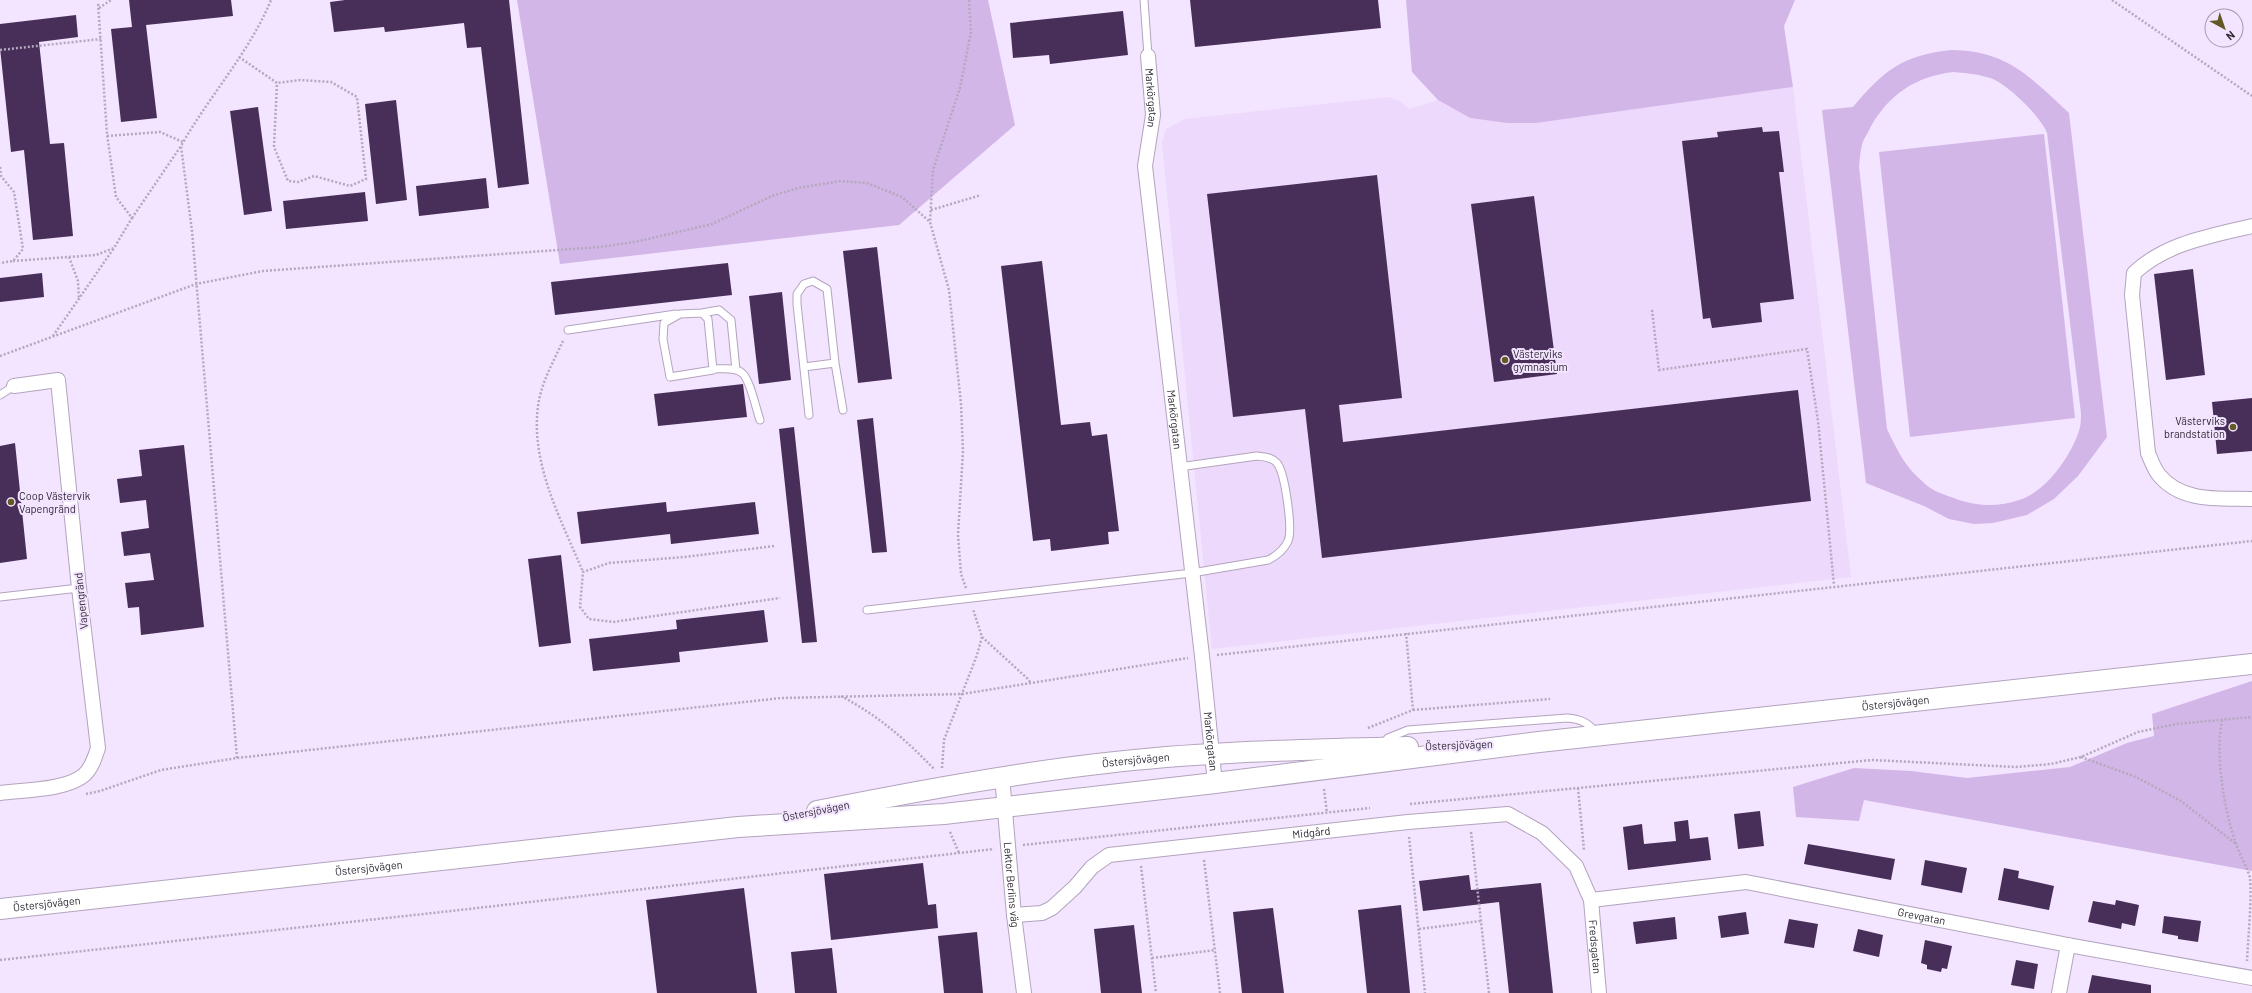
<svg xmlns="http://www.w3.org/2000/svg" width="2252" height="993" font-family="Barlow,sans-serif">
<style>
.built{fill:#ecd9fb}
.green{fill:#d3b6e8;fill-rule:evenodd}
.building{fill:#482f59}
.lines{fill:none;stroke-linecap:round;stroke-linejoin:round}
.lane-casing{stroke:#b3a4be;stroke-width:9}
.street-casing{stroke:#b3a4be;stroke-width:16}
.secondary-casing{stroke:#b3a4be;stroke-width:22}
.path{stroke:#b4a8bd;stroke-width:2.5;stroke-dasharray:2 2;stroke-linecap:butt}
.lane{stroke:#fff;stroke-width:7}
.street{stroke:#fff;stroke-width:14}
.secondary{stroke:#fff;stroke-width:20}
.poi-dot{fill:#625926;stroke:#f3e4ff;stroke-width:1.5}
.labels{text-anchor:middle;stroke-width:4;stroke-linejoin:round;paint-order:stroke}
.street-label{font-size:11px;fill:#302a35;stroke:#f3e4ff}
.poi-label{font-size:11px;fill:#302a35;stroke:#f3e4ff;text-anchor:start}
</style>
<rect width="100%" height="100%" fill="#f3e4ff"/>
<!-- built -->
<path class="built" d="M1793,87L1851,577L1212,649L1162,143L1166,129L1185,119L1389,97L1401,102L1409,109L1438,100L1470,118L1507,123H1536Z"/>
<!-- green -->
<path class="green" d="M517,0H988L1015,125L899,225L560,264Z
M1406,0H1795L1784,26L1793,87L1536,123H1507L1470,118L1438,100L1412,72Z
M1952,50C2008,51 2030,77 2069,113L2107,437L2078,476L2054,499L2027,515L1993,523L1974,524L1949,519L1924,506L1866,483L1822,110L1853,107C1884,70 1903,55 1952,50ZM1953,72C1965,73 1978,74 1990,78C2007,83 2041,117 2047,133L2081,413C2081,418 2081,425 2079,431C2070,457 2047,491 2019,500C1996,508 1973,506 1951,497C1941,494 1929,489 1922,481C1905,467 1896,448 1887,429L1859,166C1860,159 1860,152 1862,145C1863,139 1868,134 1870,128C1889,94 1915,77 1953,72Z
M2044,134L2075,418L1910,437L1879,152Z
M2252,681V871L1864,800L1859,821L1796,817L1793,787L1854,768L1911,771L1967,778L2070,767L2127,743L2154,736L2152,714Z"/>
<!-- building -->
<path class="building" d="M129,0H231L233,16L146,25L157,118L121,122L111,29L132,27Z
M345,0H509L529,184L498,188L481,47L467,48L464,23L385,32L384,27L334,32L330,2Z
M1190,0H1378L1381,28L1195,47Z
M1123,11L1128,55L1050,64L1049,55L1013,58L1010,23Z
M76,15L78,37L39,42L50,144L64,143L73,236L33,240L24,150L11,152L0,48V24Z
M396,100L407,200L376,204L365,104Z
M258,107L272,211L244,215L230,111Z
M1762,127L1763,132L1779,131L1784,172H1779L1794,299L1760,303L1762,322L1712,328L1710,318L1703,319L1682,141L1718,137L1717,132Z
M1377,175L1402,398L1339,405L1343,442L1798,390L1811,501L1322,558L1305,409L1233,417L1207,194Z
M486,178L489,208L419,216L416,186Z
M365,192L368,221L286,229L283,201Z
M1534,196L1557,374L1494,382L1471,204Z
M877,247L892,379L858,383L843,251Z
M1042,261L1061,425L1090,422L1092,436L1107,434L1119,531L1108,532L1109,544L1051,551L1050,539L1033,541L1001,266Z
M728,263L732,295L555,315L551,282Z
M2193,269L2205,375L2166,380L2154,274Z
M42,273L44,297L0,302V278Z
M782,292L791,380L759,384L749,296Z
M743,384L747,417L658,426L654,394Z
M2252,398V451L2217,454L2212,402Z
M873,418L887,552L872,553L857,420Z
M794,427L817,642L802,643L779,429Z
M15,443L27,559L0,563V446Z
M184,445L204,627L141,635L139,607L128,608L125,583L154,580L150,553L124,556L121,532L149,528L146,500L120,503L117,479L142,476L139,450Z
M666,502L667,512L755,502L759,534L671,544L670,534L581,544L577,512Z
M561,555L571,643L539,647L528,559Z
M764,610L768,642L679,652L680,662L593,671L589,639L677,629L676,620Z
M1760,811L1764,846L1738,849L1734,814Z
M1688,820L1690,839L1708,837L1711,860L1628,870L1623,827L1642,824L1644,844L1676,841L1674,822Z
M1808,844L1895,859L1891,880L1804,864Z
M1925,860L1967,868L1962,893L1921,885Z
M923,863L928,905L936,904L938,928L831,940L824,874Z
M2004,868L2019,871L2018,878L2054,886L2049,910L1998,900Z
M1469,875L1471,890L1541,883L1553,993H1509L1499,902L1423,911L1419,881Z
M744,888L757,993H657L646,900Z
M2116,900L2139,905L2135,926L2122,923L2121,929L2088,922L2093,901L2115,905Z
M1401,905L1410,993H1367L1358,910Z
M1273,908L1284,993H1242L1233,912Z
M1746,912L1749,934L1721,938L1718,916Z
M2164,916L2201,921L2198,942L2178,939V936L2162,933Z
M1675,917L1677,939L1636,944L1633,922Z
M1789,919L1818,924L1814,948L1784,943Z
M1134,925L1142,993H1101L1094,929Z
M1858,929L1883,935L1879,957L1853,951Z
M977,932L983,993H944L938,936Z
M1925,940L1952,946L1947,969L1942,968L1941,972L1927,969V965L1921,963Z
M832,948L837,993H795L791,952Z
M2016,960L2038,964L2034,989L2011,985Z
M2092,975L2151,985V993H2088Z"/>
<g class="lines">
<defs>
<path id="lane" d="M1144,0L1148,56
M702,313L719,310L731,320L736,370
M568,330L676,314
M835,363L843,410
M804,367L835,363L827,289L813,281L804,284L797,294V304L809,415
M713,370L708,319L702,313L680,314L664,323L663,339L670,377L713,370L714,369C723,369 735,367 742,373C750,379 756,409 760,420
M0,395L14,386
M0,597L79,588
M867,610L1192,573L1268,560C1276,556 1284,550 1288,541C1293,529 1285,473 1277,463C1272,457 1264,457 1257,456L1179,467
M1383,744L1388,738L1408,730L1567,718C1580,719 1588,722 1596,733"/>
<g id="street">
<path id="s1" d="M1148,56L1153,115L1145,166L1202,656L1215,783"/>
<path d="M2252,226C2210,236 2166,243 2134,273L2132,295L2148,453C2151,460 2154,469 2159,475C2182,503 2219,498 2252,499"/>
<path id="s2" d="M1002,776L1014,915L1024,993"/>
<path d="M0,793C23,790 67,790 84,775C92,768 95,757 98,748L79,588L58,380L14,386"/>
<path id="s3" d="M1591,900L1746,882L2068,945L2252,978"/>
<path id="s4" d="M1014,915L1042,913L1052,908L1075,887L1092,867L1109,855L1408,822L1508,814L1542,833L1576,866L1591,900L1599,993"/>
<path d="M2059,993L2068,945"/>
</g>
<g id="secondary">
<path id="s5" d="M817,811C913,792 1009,774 1106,763C1206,751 1307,750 1408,747"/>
<path id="s6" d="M0,909L738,827L944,814L1215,783L1539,742L2252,664"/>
</g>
</defs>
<!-- lane casing -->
<use href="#lane" class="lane-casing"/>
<!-- street casing -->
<use href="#street" class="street-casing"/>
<!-- secondary casing -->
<use href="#secondary" class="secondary-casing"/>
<!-- path -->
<path class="path" d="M2112,0L2252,96
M99,8L111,0
M0,50L101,39
M239,57L277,83L274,147L288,181L298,182L314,176L350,186L366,179L357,97L331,82L300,80L277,83
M107,136L160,132L183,142
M0,167L1,176L14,192L23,249L13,261L0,263
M931,210L981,195
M132,218L181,146
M69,257L78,281L79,300
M13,261L96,255L114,248L132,218L116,197L107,134L98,3
M1652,310L1659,370L1807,349L1818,421L1834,585
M53,336L114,248
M563,341C554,360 543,380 539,400C528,460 561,519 583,572
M0,356L196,284L263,271L600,247L635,242L712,224L772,196L798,188L841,181L867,183L902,197L930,222
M774,546L684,557L609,563L583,572L580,607L589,619L613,622L780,598
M966,588L961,574L958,535L963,451L961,404L949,290L930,222L933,170L960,88L971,32L969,0
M982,637L1028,679L1030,682
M1217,655L2252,541
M841,696C880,717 904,738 935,770
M1413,710L1550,699
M2222,720C2215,756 2224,809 2236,844C2240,856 2247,866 2250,878C2252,897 2248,940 2247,961
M1368,728L1413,710L1406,633
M2081,757L2136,777L2181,801L2236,844
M237,758L192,231L181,146C209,96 249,53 271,0
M942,768L944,740L977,655L982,637L973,609
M1578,788L1584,850
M1324,789L1327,813
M86,794L100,791L161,770L237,758L781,698L962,694L1188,658
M1410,804L1872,760L2016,767L2051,764L2081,757L2138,732L2176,724L2252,717
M950,832L959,853
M1471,832L1489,993
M1409,837L1425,993
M1023,845L1370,808
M1204,860L1220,993
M1141,866L1156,993
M1419,929L1481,921
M1152,958L1215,950
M0,960L451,911L994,849"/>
<!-- lane -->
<use href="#lane" class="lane"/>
<!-- street -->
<use href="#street" class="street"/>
<!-- secondary -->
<use href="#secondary" class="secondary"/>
</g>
<!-- markers -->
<g class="poi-dot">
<circle cx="1505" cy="360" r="4"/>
<circle cx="2233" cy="427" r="4"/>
<circle cx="11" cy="502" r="4"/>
</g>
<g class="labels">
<!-- street labels -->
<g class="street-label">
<text dy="4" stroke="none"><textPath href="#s1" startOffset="42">Markörgatan</textPath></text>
<text dy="4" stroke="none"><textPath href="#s1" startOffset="366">Markörgatan</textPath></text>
<text transform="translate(81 601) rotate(-96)" y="4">Vapengränd</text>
<text dy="4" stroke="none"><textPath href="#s6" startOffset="1907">Östersjövägen</textPath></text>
<text dy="4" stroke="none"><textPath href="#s1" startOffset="690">Markörgatan</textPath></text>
<text transform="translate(1459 745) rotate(-2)" y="4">Östersjövägen</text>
<text dy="4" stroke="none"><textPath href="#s5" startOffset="323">Östersjövägen</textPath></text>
<text transform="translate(816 811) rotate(-11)" y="4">Östersjövägen</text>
<text dy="4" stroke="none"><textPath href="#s4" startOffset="321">Midgård</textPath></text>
<text dy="4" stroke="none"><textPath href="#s6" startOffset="371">Östersjövägen</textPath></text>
<text dy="4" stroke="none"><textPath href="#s2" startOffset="109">Lektor Berlins väg</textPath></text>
<text dy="4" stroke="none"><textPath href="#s6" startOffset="47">Östersjövägen</textPath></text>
<text dy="4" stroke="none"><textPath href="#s3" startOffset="335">Grevgatan</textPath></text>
<text dy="4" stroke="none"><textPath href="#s4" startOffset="689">Fredsgatan</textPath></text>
</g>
<!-- poi labels -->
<g class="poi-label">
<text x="1513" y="358">Västerviks<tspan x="1513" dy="13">gymnasium</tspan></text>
<text x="2225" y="425" text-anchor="end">Västerviks<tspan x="2225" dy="13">brandstation</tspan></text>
<text x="19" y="500">Coop Västervik<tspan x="19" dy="13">Vapengränd</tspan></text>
</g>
</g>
<!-- north arrow -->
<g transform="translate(2224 28) rotate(140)"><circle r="19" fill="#f3e4ff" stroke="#a59aae"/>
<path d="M0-3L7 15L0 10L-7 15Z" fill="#625926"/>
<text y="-6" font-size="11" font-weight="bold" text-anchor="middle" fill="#302a35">N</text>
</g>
</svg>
